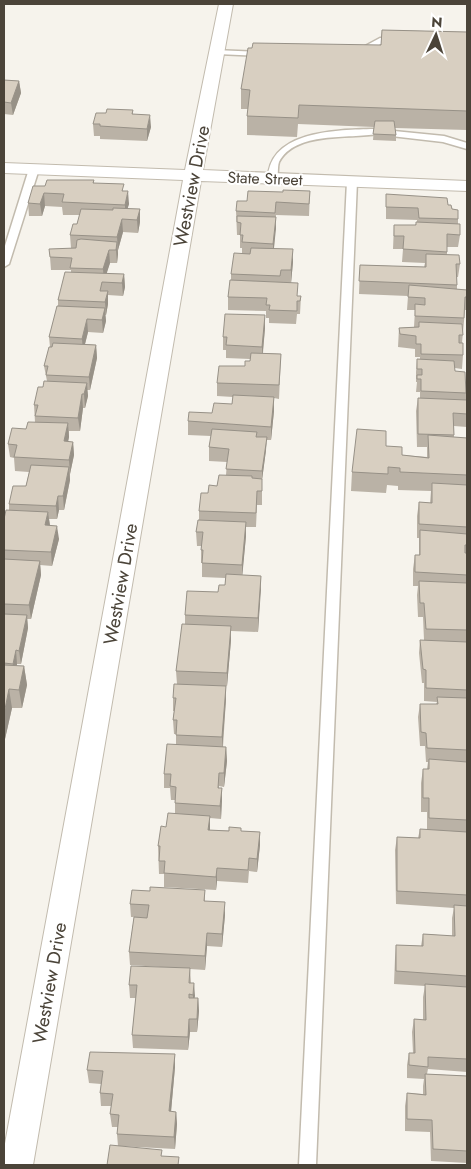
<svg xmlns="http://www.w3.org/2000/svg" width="471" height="1169" font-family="Jost,sans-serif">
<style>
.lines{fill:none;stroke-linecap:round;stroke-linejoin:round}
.lane-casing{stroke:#c2bbae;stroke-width:3}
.street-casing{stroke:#c2bbae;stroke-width:2}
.lane{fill:#fff;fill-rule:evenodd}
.street{fill:#fff;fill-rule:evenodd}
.wall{fill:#bab2a6}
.shaded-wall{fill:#979187}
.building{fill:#d8cfc1;stroke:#979187}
.labels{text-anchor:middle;stroke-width:4;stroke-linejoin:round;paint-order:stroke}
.far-street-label{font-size:16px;fill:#4b4439;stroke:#fff}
.street-label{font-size:19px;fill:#4b4439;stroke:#fff}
</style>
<rect width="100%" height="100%" fill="#f6f3ec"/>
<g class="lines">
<defs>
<path id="lane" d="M380,38H398L402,40C396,44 390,41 383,43C374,46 362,58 354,52Z
M214,50L262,52L266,54L262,56L217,54H214Z
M374,129L377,130V134C350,139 295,131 279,162C277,168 279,175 276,181H270L268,179C269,130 338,130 374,129Z
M394,131L444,136L467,143V149L443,142L391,136L390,134Z
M34,166L39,169L9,264L4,267V249L29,169Z
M352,178L357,181L316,1165H299L347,181Z"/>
<path id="street" d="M219,4H233L203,170L467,181V191L201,181L33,1165H4V1149L183,180L4,173V163L185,170Z"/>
</defs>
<!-- lane casing -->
<use href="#lane" class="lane-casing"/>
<!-- street casing -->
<use href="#street" class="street-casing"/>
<!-- lane -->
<use href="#lane" class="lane"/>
<!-- street -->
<use href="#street" class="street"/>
</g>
<!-- wall -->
<path class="wall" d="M382,30L467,32V130L395,128L396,135V141L373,140L374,127L298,124L297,137L247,135V116L248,109H241V89L381,45Z
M4,80L19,81L21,93L13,115L4,114Z
M133,110V114L151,127L147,141L100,139V136H94L93,124L106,113Z
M94,180V183L124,191L129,204L127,209H140V222L138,233L123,232L118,250V254L117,263H110L106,274H124L125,287L123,296L108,295V304L106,315H105L106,321L103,333L88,332L85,344L96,345L97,358L90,390H87L88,396L85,408H83L80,431H69V437L68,442H73L74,455L70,474V480L64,510H59L57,519H49L50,525L59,539L52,566L40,565L41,575L31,619H27L28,628L21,664H17V666H24L27,685L22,708H12L5,739H4V519L9,510V504L26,486L29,472L15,471L14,458L10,457L8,444L35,422L34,405L47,381L44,366L50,347L49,337L58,306V300L71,272V270H51L50,257L71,248L70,235L77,224L80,215H63L62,207L45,206L42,216H29L28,203L45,186Z
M310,191L309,216L276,215L274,249L293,262L291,283L297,296H301L300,314H297L296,324L269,323V318H266V311L228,310V297L231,280V274L242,253V248H240V235H237L236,211L247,201L283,192Z
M386,194L448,205L452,209L458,219V224L460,235L458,247H447V255L460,264L458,277H457V289L467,290V310H465L462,343L463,355L462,369L455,368V371L466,393V400H467V427L454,426V437L467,438V1072L428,1069L427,1074L467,1076V1163L431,1161L430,1132L405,1131V1106L407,1093L423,1094V1086L424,1079L407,1078V1065L409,1053H413L412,1032L414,1019L423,1020V997L425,986L394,984L395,958L396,945L421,946L423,934L452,936V918L454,908L396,904L395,850L397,837L418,838L420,829L427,830V812H421V783L423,769H427L428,762H426L425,746H420L418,717L420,704H436L437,702L424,701V683H422L419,653L420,640H424L423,617H418L417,595L418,586H413V569L415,555H419V538H417V516L419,502L430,503L431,491L398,490V486L387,485L386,493L351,491L352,472L386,446L402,455L427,457V447H417L416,411L418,398H420V392H416L417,382H416V372L417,359H420V357H415V349L398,347L399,328L414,327L415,310H407L408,296L359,294L360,265L424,267L425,263L402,262L403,249H393L394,225H415L417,222V220L386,219Z
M265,315V328L263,353L281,354L279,399L274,398V411L271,440H266V450L262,480V505H257L256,527H246V536L242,575L261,576L258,632L231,631V640L227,686H226V699L223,747H226L227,761L224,787L219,786V788H222L221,819L210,818V830L260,832V845L257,872L249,871L248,883L217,881L216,890L164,887V874H159L158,846L166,827L175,813V800H171L170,788H164V774L176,745V734H174L173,720L174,711H173V698L177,684L176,671L185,624V615L218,592L225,585V578L202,577V563H201V546H197L196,532L199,520V511L208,493L217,486L226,475L227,462L209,461V447L211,436L188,435V421L212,413L232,404L233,397L217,396V383L245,366L250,361V359L226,358V350H223V337Z
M205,890V901L225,915L222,947L207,946L205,970L190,969L191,983L194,998H198L199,1011L197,1032H190L188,1050L133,1048L132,1035L136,998H130L129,985L176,968L130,965L129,952L134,917H131L130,904L150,891Z
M175,1054V1067L171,1111L176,1112L177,1124L175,1149L118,1146L117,1134L118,1127H112L110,1114L111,1106H101L100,1093L101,1084L89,1083L87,1070Z"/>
<!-- shaded-wall -->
<path class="shaded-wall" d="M19,81L21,93L13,115L11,103Z
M150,115L151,127L147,141V129Z
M128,191L129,204L125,217V205Z
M44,193L45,206L42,216L40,204Z
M140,209V222L138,233L137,220Z
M276,217V229L273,256V244Z
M122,219L123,232L118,250L117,237Z
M117,242L118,254L117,263L116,250Z
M293,249V262L291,283V270Z
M109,250L110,263L104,282L103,269Z
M124,274L125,287L123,296L122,283Z
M108,291V304L106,315L105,302Z
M105,308L106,321L103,333L102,320Z
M265,315V328L262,360V347Z
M87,319L88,332L83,352L82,339Z
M96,345L97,358L90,390L89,377Z
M87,383L88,396L85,408L84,394Z
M82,394L83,408L80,431L78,418Z
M274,397V411L271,440V427Z
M68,423L69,437L65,455L64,441Z
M267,437L266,450L262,480V505V471Z
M73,442L74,455L70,474L69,460Z
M69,467L70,480L64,510L63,496Z
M58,496L59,510L57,519L56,506Z
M48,512L50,526L45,525Z
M246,522V536L242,579V565Z
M57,526L59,539L52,566L51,552Z
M40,561L41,575L31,619L29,605Z
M261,576V589L258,632V618Z
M27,615L28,628L21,664L19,651Z
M231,626V640L227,686V673Z
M16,650L17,664L15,677L13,664Z
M24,666L27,685L22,708L19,690Z
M226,686V699L222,751V737Z
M9,689L12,708L5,739L4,732V714Z
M226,747L227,761L224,787V773Z
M222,788V801L221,819L220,806Z
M210,816V829L209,843L208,830Z
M260,832V845L257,872V859Z
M217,868V881L216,890V877Z
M225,902V915L222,947V934Z
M207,933V946L205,970V956Z
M194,983L195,996L193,1008V995Z
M198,998L199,1011L197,1032V1019Z
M189,1019L190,1032L188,1050V1037Z
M175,1054V1067L170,1123L169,1111Z
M176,1112L177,1124L175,1149L174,1137Z"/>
<!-- building -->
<path class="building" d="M382,30L467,32V111L299,105L298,118L247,116L250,90L241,89L248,48H252L253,43L381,45Z
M4,80L19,81L11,103L4,102Z
M107,109L133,110L132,114L150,115L147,129L100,126V124H93L96,113H106Z
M375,121H394L396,135L373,134Z
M47,180H94L93,183L124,184L122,191H128L125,205L62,202L64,194L44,193L40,204L28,203L33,186H45Z
M283,190L310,191L309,204L276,202L275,213L236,211L237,201H247L248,191L283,192Z
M386,194L447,198L448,205H451L452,209L458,210V219L419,218L418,208L386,207Z
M113,208L140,209L137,220L122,219L117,237L70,235L73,224H77L81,209L113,210Z
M237,216L276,217L273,244L242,242L243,235H240L241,223L237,222Z
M416,222L460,224V235L447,234V252L403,249L404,236H394V225H416Z
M81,239L117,242L116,250H109L103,269L70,268L72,258L50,257L49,249L76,248L77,240Z
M251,248L293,249L291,270H281L280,276L231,274L234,253L250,254Z
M426,254L459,255L460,264H456L457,285L359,281L360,265L426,267Z
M65,272L124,274L122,283L102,282L100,291H108L105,302L58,300Z
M230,280L298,283L297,296H301L300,301H297V311L269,310L270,305H266L267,298L228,297Z
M409,285L467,290V297H465L464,318L415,316V304L425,305V298L408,297Z
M57,306L105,308L102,320L87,319L82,339L49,337Z
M225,314L265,315L262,347L226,345L227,337H223Z
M419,322L462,324L463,335H459V343H463V355L421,354V344H416V336L400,334L399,328L419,327Z
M53,343L96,345L89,377L46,375L48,366H44L49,347H52Z
M251,353L281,354L279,385L217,383L219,366H245V361H250Z
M417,359L454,361L455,371L465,372L466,393L421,391V379H417V375H422V369H417Z
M44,381L87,383L84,394H82L78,418L35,416L38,405H34L38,387H43Z
M233,395L274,397L271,427L188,421L189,412L212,413L214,403L232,404Z
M418,398L467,400V414L453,413L454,435L418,434Z
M28,422L68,423L64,441L73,442L69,460L14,457L17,445L8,444L12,428L26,429Z
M212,429L257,432L256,437H267L262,471L226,469L229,449L209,447Z
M357,429L386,431V446L402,447V455L429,458L428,435L467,438V475L400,472V468L388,467V474L352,472Z
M31,465L69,467L63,496H58L56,506L9,504L13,486H26Z
M219,475L252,476V478L262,479V491H257L256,513L199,511L201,493H208L209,485L217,486Z
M432,483L467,485V527L419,524V502L432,503Z
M6,510L48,512L45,525L57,526L51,552L4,550V519Z
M198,520L246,522L242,565L202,563L203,550H201L203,532H196Z
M420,530L467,534V545H465V553H467V575L415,572V555H420Z
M4,559L40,561L29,605L4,604Z
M226,574L261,576L258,618L185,615L187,591L218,592L219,585H225Z
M419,581L467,583V630L426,629L424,603H420Z
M4,614L27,615L19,651L16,650L13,664L4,663Z
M182,624L231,626L227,673L176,671Z
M420,640L467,642V690L426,688V670L423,669Z
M4,665L24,666L19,690L9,689L4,714Z
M174,684L226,686L222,737L176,735L177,720H173L176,698H173Z
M437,697L467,698V750L427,748L426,733L421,732L420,704H438Z
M167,744L226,747L224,773H219L218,788H222L220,806L175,803L176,787L170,786L171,774H164Z
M429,759L467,762V820L429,818V798H423V769H429Z
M168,813L210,816L208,830L229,831V827L241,828V831L260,832L257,859L249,858L248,870L217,868L216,877L164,873L165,861H159L160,846H158L161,826L166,827Z
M420,829L467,832V895L397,891V837L420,838Z
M150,887L205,890L204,901L225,902L222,934L207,933L205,956L129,952L134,917L147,918L149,905L130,904L132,890L150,891Z
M454,905L467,906V976L396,971V945L423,946V934L455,936Z
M131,966L190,968L189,983H194L193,995L189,994V998H198L197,1019H189L188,1037L132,1035L137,985H129Z
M425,984L467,987V1059L428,1057V1067L409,1065V1053H415L414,1019L426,1020Z
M90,1052L175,1054L169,1111L176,1112L174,1137L117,1134L119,1115L110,1114L113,1094L100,1093L103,1071L87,1070Z
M425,1074L467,1076V1151L433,1149L432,1120L407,1119V1093L426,1095Z
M110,1145L162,1150L161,1156L179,1157L178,1165H107Z"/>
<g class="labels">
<!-- far-street labels -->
<g class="far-street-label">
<text transform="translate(265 178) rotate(2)" y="6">State Street</text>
</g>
<!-- street labels -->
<g class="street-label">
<text transform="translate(191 186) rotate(-79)" y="7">Westview Drive</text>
<text transform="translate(120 584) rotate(-80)" y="7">Westview Drive</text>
<text transform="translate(49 983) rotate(-80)" y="7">Westview Drive</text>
</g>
</g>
<!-- border -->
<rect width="471" height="1169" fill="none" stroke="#4b4439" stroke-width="10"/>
<!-- north arrow -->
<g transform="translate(436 35) rotate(4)" stroke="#ffffff" stroke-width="4" paint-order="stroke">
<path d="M0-4L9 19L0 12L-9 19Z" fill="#4b4439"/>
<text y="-8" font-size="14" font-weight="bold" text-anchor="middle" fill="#4b4439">N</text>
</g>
</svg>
